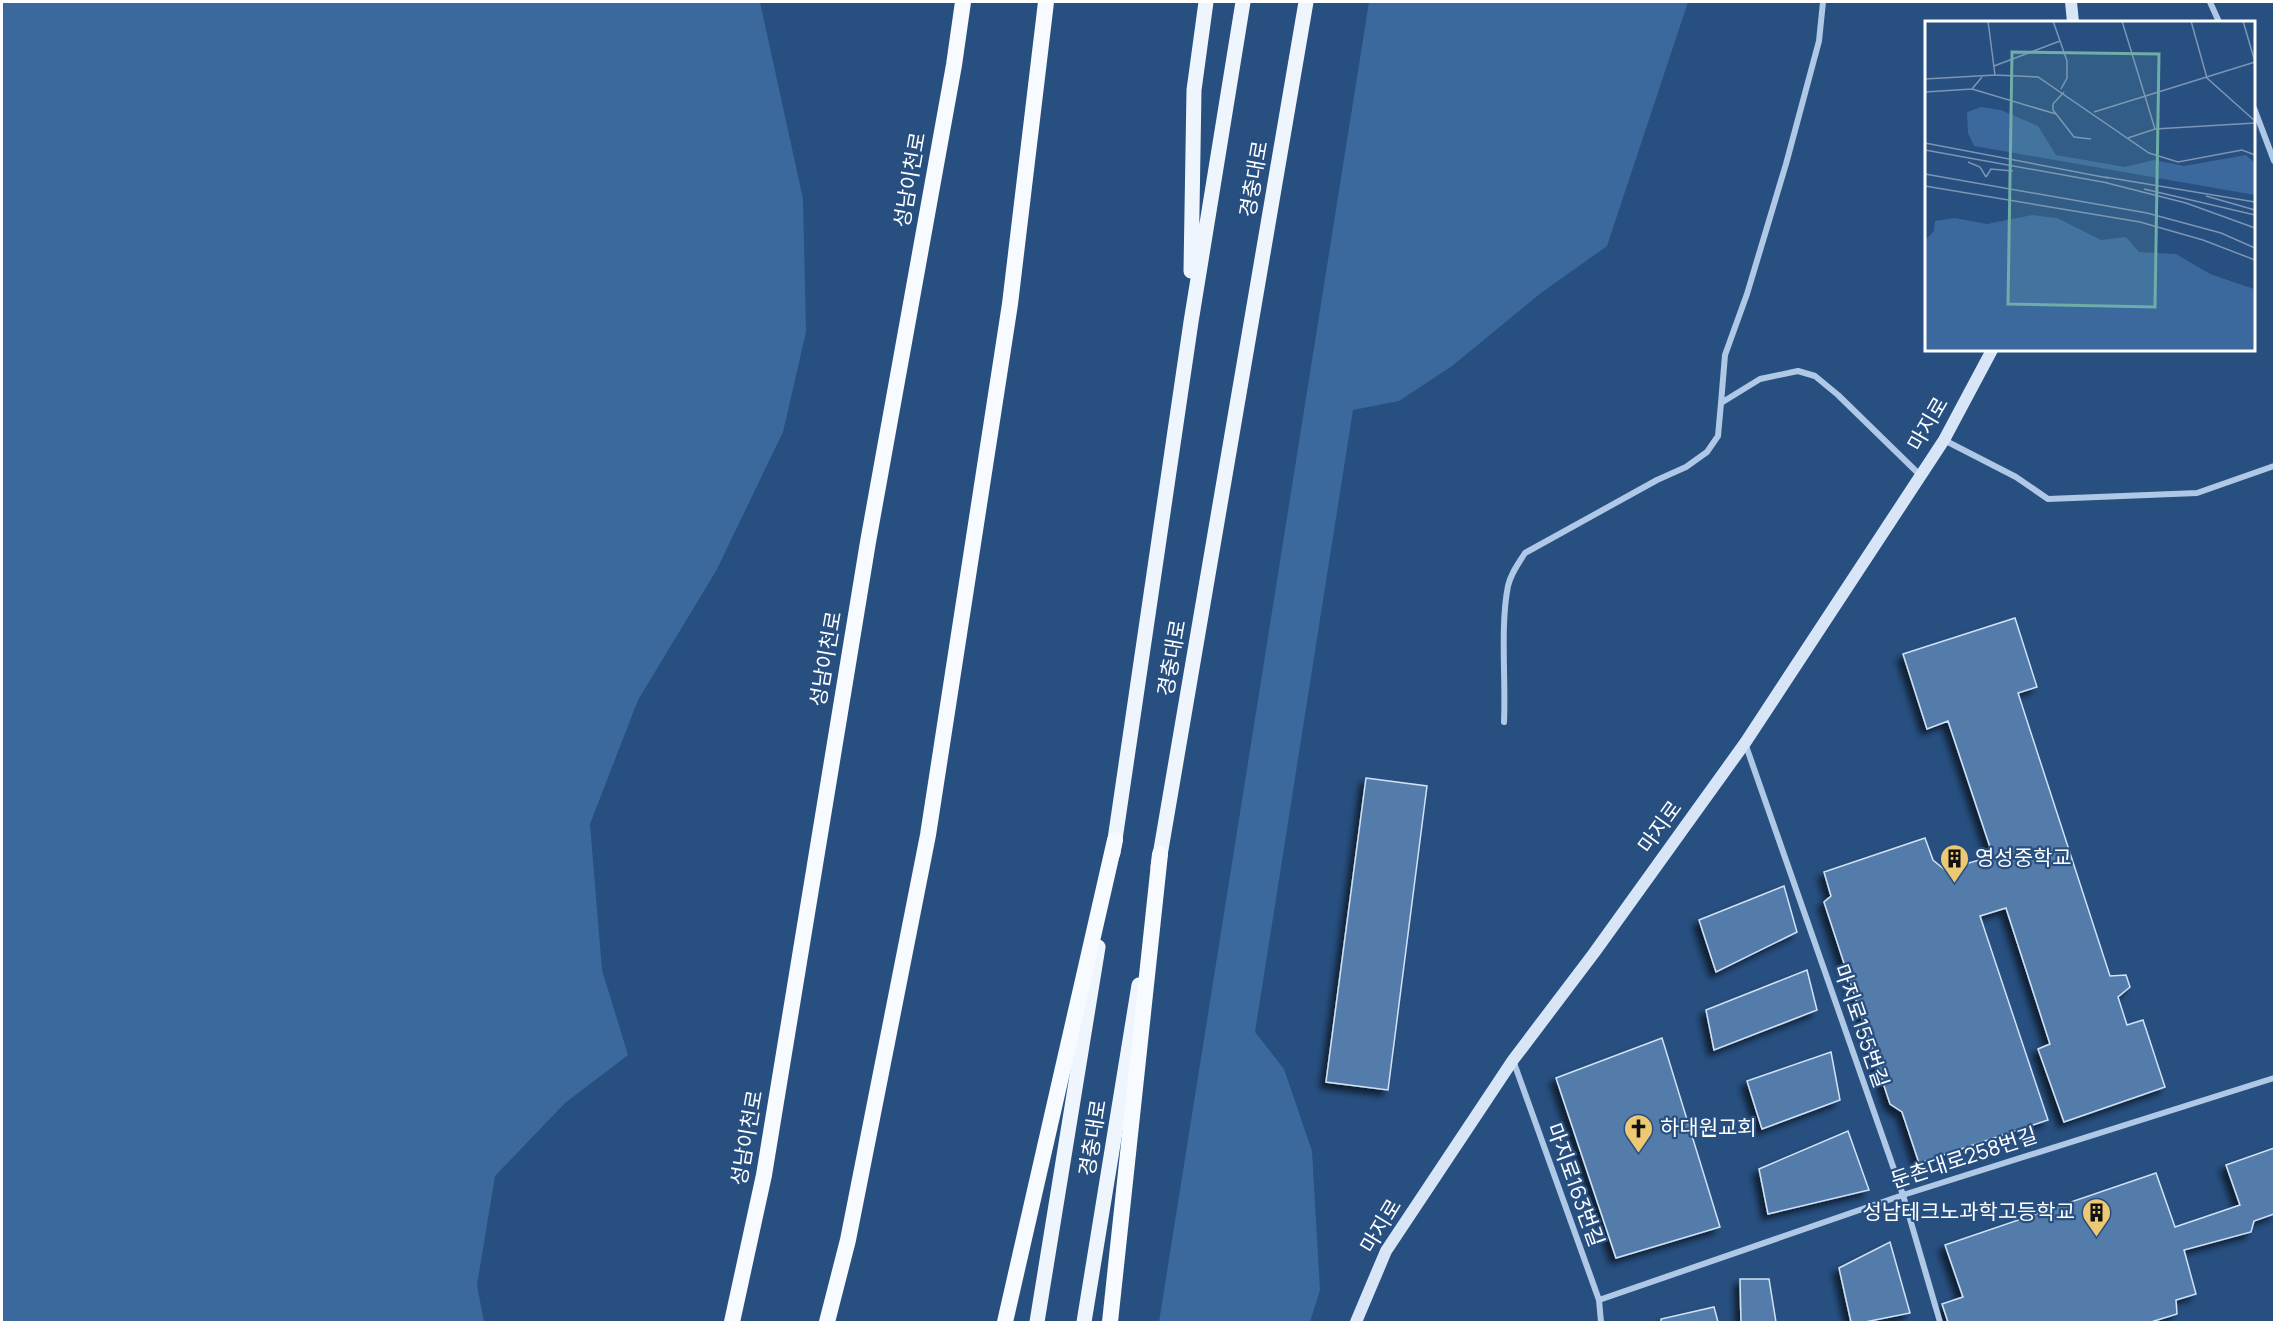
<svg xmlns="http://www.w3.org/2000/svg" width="2276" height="1324" font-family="Manrope,'Noto Sans KR',sans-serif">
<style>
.green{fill:#3b699e}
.building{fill:#537bab;stroke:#d1e2f5;stroke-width:1.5;filter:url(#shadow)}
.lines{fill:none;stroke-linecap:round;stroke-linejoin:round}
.minor{stroke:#aec8e6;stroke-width:6}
.secondary{stroke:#d7e5f6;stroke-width:12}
.primary{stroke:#eff5fd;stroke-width:15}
.trunk{stroke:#f7fafe;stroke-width:16}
.labels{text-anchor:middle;stroke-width:4.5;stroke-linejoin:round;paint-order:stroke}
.street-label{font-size:21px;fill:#fff;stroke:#274f80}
.poi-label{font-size:21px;fill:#fff;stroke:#274f80;text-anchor:start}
.inset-road{fill:none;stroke:#7d95b3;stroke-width:1.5}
.view{fill:#6fada8;fill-opacity:0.15;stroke:#6fada8;stroke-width:3}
.inset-edge{fill:none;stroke:#fff;stroke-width:3}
</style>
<defs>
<filter id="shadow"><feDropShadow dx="-5.5" dy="5.5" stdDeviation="3" flood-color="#0009"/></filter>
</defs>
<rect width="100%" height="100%" fill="#274f80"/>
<!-- green -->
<path class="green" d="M2,2H760L803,199L806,332L783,432L716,571L638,700L590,824L602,970L628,1055L565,1103L495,1176L477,1285L484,1322H2Z
M1369,2H1688L1607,246L1541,293L1452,366L1399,401L1353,410L1255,1032L1284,1069L1312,1151L1320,1290L1310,1322H1159Z"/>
<!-- building -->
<path class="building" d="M2015,618L2037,687L2018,693L2110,976L2126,975L2130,987L2118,997L2127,1025L2143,1020L2165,1087L2064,1122L2038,1049L2050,1044L2006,908L1980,916L2048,1120L1919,1163L1902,1112L1890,1104L1824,902L1831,896L1824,872L1925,838L1933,860L1945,870L1993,856L1948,721L1927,729L1903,654Z
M1366,778L1427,786L1388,1090L1326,1082Z
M1784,886L1797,932L1716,972L1699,920Z
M1807,970L1817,1010L1714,1050L1706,1010Z
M1662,1038L1720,1227L1616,1258L1556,1078Z
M1831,1052L1840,1100L1762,1129L1747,1081Z
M1848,1131L1869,1190L1768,1214L1759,1169Z
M2274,1148V1214L2254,1221L2251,1232L2184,1250L2196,1294L2176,1300L2177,1314L2151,1322H1948L1942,1304L1963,1297L1945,1245L2156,1173L2175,1227L2240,1205L2226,1165Z
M1890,1242L1910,1313L1865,1322H1851L1839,1268Z
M1740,1279H1769L1776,1322H1741Z
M1714,1307L1718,1322H1661V1319Z"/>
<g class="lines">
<!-- minor -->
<path class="minor" d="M2210,2L2219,22
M2254,108L2274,161
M1721,403L1725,355L1747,294L1786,164L1819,41L1823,2
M1944,440L2016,477L2048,499L2197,493L2274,466
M1504,722C1506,680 1500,626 1508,586C1511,573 1518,564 1525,553L1657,480L1686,467L1707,452L1718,436L1721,403L1760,379L1798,371L1815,376L1838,395L1920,475
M1745,743L1903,1195L1940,1322
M1513,1060L1599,1300L1601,1322
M1599,1300L1903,1195L2274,1078"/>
<!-- secondary -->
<path class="secondary" d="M2071,2L2073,22
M1356,1322L1386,1251L1513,1060L1594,953L1745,743L1944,440L1992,350"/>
<!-- primary -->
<path class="primary" d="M1191,271L1194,90L1206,2
M1113,853L1191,322L1243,2
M1158,867L1306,2
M1037,1322L1098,947
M1084,1322L1139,985"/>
<!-- trunk -->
<path class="trunk" d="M732,1322L764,1175L868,542L954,65L963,2
M827,1322L848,1240L928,835L1010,304L1046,2
M1005,1322L1115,840
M1110,1322L1160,854"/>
</g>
<!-- icons -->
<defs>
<symbol id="building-pin" viewBox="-11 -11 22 30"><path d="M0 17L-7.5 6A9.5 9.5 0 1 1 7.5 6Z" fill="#eec973" stroke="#274f80"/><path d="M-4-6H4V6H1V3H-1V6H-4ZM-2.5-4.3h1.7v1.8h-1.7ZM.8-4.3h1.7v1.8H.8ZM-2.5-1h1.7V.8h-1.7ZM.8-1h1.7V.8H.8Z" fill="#111"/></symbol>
<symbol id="church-pin" viewBox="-11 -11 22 30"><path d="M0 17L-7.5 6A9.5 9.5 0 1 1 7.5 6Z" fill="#eec973" stroke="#274f80"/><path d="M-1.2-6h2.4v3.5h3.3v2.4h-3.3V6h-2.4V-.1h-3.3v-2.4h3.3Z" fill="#111"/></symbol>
</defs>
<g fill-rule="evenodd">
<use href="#building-pin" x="1938" y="842" width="33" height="45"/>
<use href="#church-pin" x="1622" y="1112" width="33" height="45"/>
<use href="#building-pin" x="2080" y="1196" width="33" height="45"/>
</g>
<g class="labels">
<!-- street labels -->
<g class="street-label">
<text transform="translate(1254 179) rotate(-80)" y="7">경충대로</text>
<text transform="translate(910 180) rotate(-80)" y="7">성남이천로</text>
<text transform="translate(1928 424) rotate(-60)" y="7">마지로</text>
<text transform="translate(1172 658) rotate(-80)" y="7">경충대로</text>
<text transform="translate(826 659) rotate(-80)" y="7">성남이천로</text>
<text transform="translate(1660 827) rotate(-54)" y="7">마지로</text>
<text transform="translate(1861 1026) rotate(71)" y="7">마지로155번길</text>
<text transform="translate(747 1138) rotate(-80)" y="7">성남이천로</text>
<text transform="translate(1093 1138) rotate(-81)" y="7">경충대로</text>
<text transform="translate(1964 1158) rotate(-18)" y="7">둔촌대로258번길</text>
<text transform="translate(1575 1185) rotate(70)" y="7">마지로163번길</text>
<text transform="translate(1381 1226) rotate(-59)" y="7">마지로</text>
</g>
<!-- poi labels -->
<g class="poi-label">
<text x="1975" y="865">영성중학교</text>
<text x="1660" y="1135">하대원교회</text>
<text x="2075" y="1219" text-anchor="end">성남테크노과학고등학교</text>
</g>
</g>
<!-- overview -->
<g transform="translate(1925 21)">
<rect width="330" height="330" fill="#274f80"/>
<path d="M56,86L76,89L113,105L131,134L200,146L229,139L259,145L321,134L330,142V174L49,125L43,112L42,91ZM107,194L132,197L176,219L201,216L214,231L251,233L285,253L329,268L330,330H0V219L9,210L10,200L30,197L62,203Z" fill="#3b699e"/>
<path class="inset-road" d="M63,0L70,54L113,56L224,132L253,141L317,129L330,134M128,0L142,40V57L136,68M197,0L230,108M266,0L282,57L330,100M318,0L330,41M69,45L135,20M0,58L70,54M47,68L131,93M0,71L47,68L57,56M139,71L128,83V89L149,116L166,118M169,91L330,41M203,117L230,108L330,102M0,122L183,157M0,129L183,162M43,141L55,146L61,156M0,153L222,192L296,212L330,227M61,156L66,148L88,150M180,156L330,181M178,161L261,182L330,207M0,165L215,201L278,219L330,239M219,168L330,194M281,175L330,189"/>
<path class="view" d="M87,31L234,33L230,286L83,283Z"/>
<rect width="330" height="330" class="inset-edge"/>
</g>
<!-- border -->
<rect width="2276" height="1324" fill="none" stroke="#ffffff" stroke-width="6"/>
</svg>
